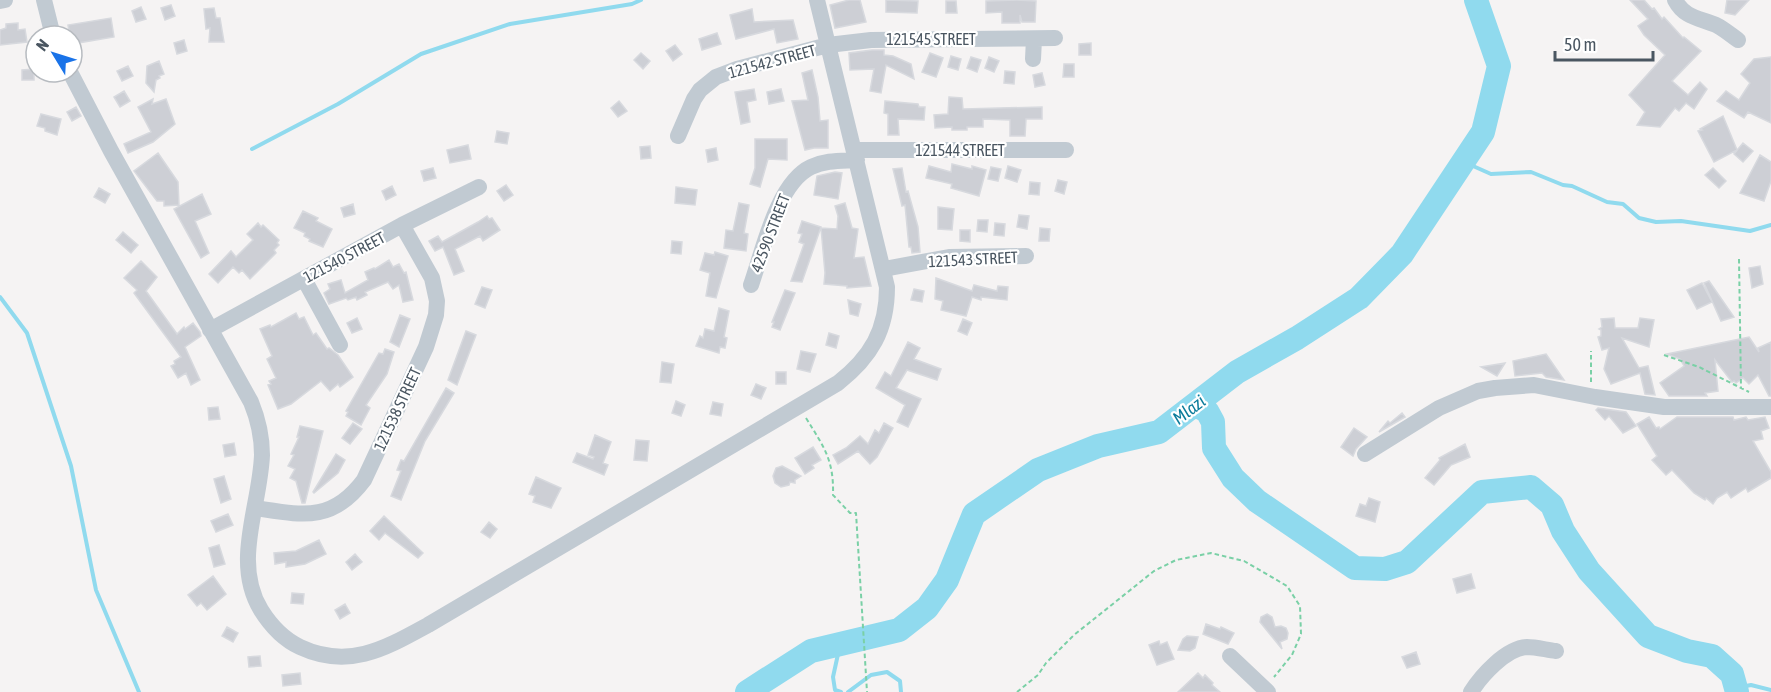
<svg xmlns="http://www.w3.org/2000/svg" width="1771" height="692" font-family="'Asap Condensed',sans-serif">
<style>
.lines{fill:none;stroke-linecap:round;stroke-linejoin:round}
.stream{stroke:#90daee;stroke-width:4}
.river{stroke:#90daee;stroke-width:24}
.building{fill:#cdcfd5;stroke:#d7d9de;stroke-width:1.5}
.path{stroke:#7ad0a6;stroke-width:2;stroke-dasharray:4.5 3;stroke-linecap:butt}
.minor{stroke:#c1cad2;stroke-width:16}
.labels{text-anchor:middle;stroke-width:4.5;stroke-linejoin:round;paint-order:stroke}
.street-label{font-size:16px;fill:#4a5661;stroke:#fff}
.water-label{font-size:18px;font-style:italic;fill:#0c7c9b;stroke:#fff}
</style>
<rect width="100%" height="100%" fill="#f5f3f3"/>
<g class="lines">
<!-- stream -->
<path class="stream" d="M252,149L338,104L421,54L510,24L632,4L641,0
M1464,162L1491,174L1531,172L1563,185L1572,186L1607,202L1623,204L1639,218L1656,222L1681,221L1750,231L1771,225
M0,297L27,333L71,466L96,590L139,692
M840,645L833,677L835,690L841,692
M1736,688L1751,685L1771,690
M848,692L871,675L887,672L900,681L901,692"/>
<!-- river -->
<path class="river" d="M1195,405L1207,411L1213,422L1214,448L1233,478L1257,501L1355,568L1385,569L1407,562L1482,492L1531,487L1552,505L1563,531L1589,571L1648,636L1687,651L1712,656L1732,674L1737,692
M747,692L811,651L899,630L927,608L947,580L974,514L1038,470L1098,446L1159,432L1237,372L1297,338L1359,298L1402,254L1483,132L1499,66L1476,0"/>
</g>
<!-- building -->
<path class="building" d="M849,0H860L866,22L835,28L830,5Z
M886,0L918,1L917,13L886,12Z
M1017,0L1036,1L1035,22H1022L1020,15V23H1002V12L986,13V1Z
M1630,0H1644L1652,9L1654,8L1662,19L1664,17L1683,38L1684,37L1689,41L1701,51L1672,81L1688,95L1700,82L1707,89L1694,109L1686,103L1679,111L1675,108L1660,127L1637,125L1645,112L1629,95L1665,55L1644,35L1638,26L1648,19Z
M1727,0H1749L1735,15L1725,13Z
M946,1H956L957,13H946Z
M171,5L175,16L165,20L161,8Z
M141,7L146,19L136,22L132,11Z
M214,8L216,18H220L224,42H209L210,28L206,29L204,9Z
M752,9L754,22L793,20L798,39L777,43L774,29L736,39L730,15Z
M111,18L114,37L72,44V36H70L68,25Z
M18,23V30L25,29L27,42L0,45V30L6,28V24Z
M717,33L721,44L702,50L699,39Z
M184,40L187,51L177,54L174,43Z
M1091,43V55H1079V44Z
M675,45L682,54L673,61L666,51Z
M872,50H884V55L893,56L911,64L914,79L886,65L881,93L870,91L874,69L850,70L849,53Z
M641,53L650,61L643,69L634,60Z
M930,53L943,58L936,77L922,72Z
M951,56L961,59L958,70L948,67Z
M971,57L981,60L977,72L967,68Z
M989,57L999,61L994,72L985,68Z
M1771,57V123L1748,112L1744,118L1717,101L1726,91L1739,100L1750,83L1741,74L1754,59Z
M159,61L164,74L159,76L160,78L156,80L154,92L146,83L147,66Z
M1064,64H1074V77H1063Z
M128,66L133,76L122,81L117,71Z
M34,69V80H22V70Z
M812,70L818,97L820,121L828,120V148H814L805,150L792,101L808,100L802,73Z
M1005,71L1015,72L1014,84L1004,83Z
M1042,73L1045,85L1035,87L1033,75Z
M754,89L756,100L747,102L750,122L741,124L735,92Z
M781,89L784,101L769,104L767,92Z
M124,91L130,101L120,107L114,97Z
M949,97L962,98L963,109L1042,107V119H1026L1025,136H1010V120L983,119V127H967V130H952V127L935,128L934,115L948,114Z
M153,99L152,104L166,99L175,124L153,142L128,153L124,144L151,132L138,107Z
M619,101L627,111L618,117L611,108Z
M885,101L918,104L919,107H925L924,120L898,119L899,135H888V114L884,113Z
M76,107L81,116L72,121L67,112Z
M41,114L61,119L57,135L45,131V128L37,126Z
M1723,116L1737,150L1714,162L1698,131L1702,130L1700,129Z
M497,131L509,133L507,144L495,142Z
M755,139H787V160L768,159L760,187L750,184L755,168Z
M1743,143L1753,151L1743,162L1734,154Z
M468,145L471,159L450,163L447,150Z
M650,146L651,158L641,159L640,147Z
M716,148L718,160L708,162L706,150Z
M158,153L178,182L179,205L164,206V201H157L134,171Z
M1760,155L1771,162V181L1764,201L1740,193Z
M952,164L972,169V166L986,170L979,196L951,188L952,184L926,178L929,166L951,172Z
M1008,166L1021,170L1017,182L1005,178Z
M991,167L1001,169L998,181L988,179Z
M433,168L436,178L424,181L421,171Z
M902,168L906,192L908,191L918,227L920,252L912,253L911,247H909L905,205L902,206L893,169Z
M1713,168L1726,181L1719,188L1705,175Z
M835,172L842,173L838,199L814,195L817,176Z
M1058,180L1067,182L1064,194L1055,191Z
M1030,182L1040,183L1039,195L1029,194Z
M506,185L513,195L504,201L497,191Z
M392,186L396,195L386,200L382,191Z
M676,187L697,190L695,205L675,203Z
M99,188L110,194L105,203L94,197Z
M202,194L211,214L195,221L209,253L201,258L174,209Z
M739,203L749,205L744,233L748,234L746,251L724,248L726,230L733,231Z
M845,203L852,228L858,229L854,258L864,257L871,286L847,288V286L824,284L825,273L821,228L837,229L838,216L835,206Z
M353,204L355,214L344,217L341,208Z
M938,207L954,209L952,230L938,229Z
M303,211L318,218L316,221L332,229L323,247L309,241L310,239L304,236L305,233L294,228Z
M1019,215L1029,216L1027,229L1017,227Z
M487,216L489,219L492,218L500,230L483,241L480,236L455,249L464,271L454,275L443,247L435,251L429,241L438,236L442,242L478,222Z
M978,220H988L987,232L977,231Z
M802,221L821,227L802,282L791,281L804,244L799,242L802,234L798,233Z
M258,223L261,227L263,225L279,240L277,243L279,245L274,250L276,253L250,279L242,270L239,273L233,267L218,283L209,274L231,251L236,257L253,240L247,234Z
M995,223L1005,224L1004,236L994,235Z
M1040,228L1050,229L1049,241H1039Z
M960,230H970V242L960,241Z
M123,232L138,245L131,253L116,240Z
M672,241L682,242L681,254L671,253Z
M715,252L728,256L716,298L706,296L710,273L700,270L705,253L714,255Z
M389,260L393,267L399,264L404,273L406,272L413,300L403,302L399,285L393,289L388,282L365,292L367,295L357,300L356,297L348,300L346,298L329,304L324,293L330,289L328,284L341,280L345,293L368,280L365,272L374,268L375,269Z
M141,261L157,277L146,291L177,334L184,327L185,329L193,323L200,332L201,336L185,347L200,380L191,385L186,373L178,378L171,366L175,364L174,361L181,357L134,293L137,290L124,278Z
M1760,266L1763,284L1752,288L1749,268Z
M936,278L972,291L974,285L997,291L998,286L1008,287L1007,300L981,297V300L972,297L966,316L941,310L943,301L935,299Z
M1709,281L1734,317L1721,321L1704,283Z
M1702,283L1712,302L1697,309L1687,290Z
M482,287L492,290L485,308L475,304Z
M914,289L924,291L922,302L911,300Z
M785,290L795,293L780,330L772,327L774,322H772Z
M848,300L861,304L858,316L850,314Z
M719,308L729,311L724,337L727,338L725,348L720,347L719,353L696,346L700,336L703,338L705,329L714,331Z
M296,313L299,319L304,317L313,335L316,333L327,349L329,348L338,355L353,377L340,387L338,384L330,391L321,381L291,404L278,409L268,385L271,384L269,381L276,378L267,359L272,356L260,329L270,325L271,327Z
M400,315L410,319L399,347L390,342Z
M357,318L362,329L352,333L347,323Z
M1614,318L1615,328H1638L1640,318L1654,320L1649,347L1622,338L1639,368L1648,366L1655,395L1645,394L1640,373L1611,384L1604,369L1609,348L1602,350L1598,337L1601,336V330L1599,329L1602,327L1601,319Z
M963,319L972,323L967,335L958,331Z
M466,331L476,335L457,385L448,380Z
M829,333L839,336L836,348L826,345Z
M1749,337L1759,352L1758,348L1771,342V396H1769L1758,375L1749,384L1743,378L1736,383L1734,381L1732,382L1715,360L1718,391L1705,393L1707,396H1669L1660,383L1684,366L1680,359L1667,354Z
M908,342L920,348L914,359L941,369L937,380L907,370L896,388L921,399L908,427L897,422L905,405L876,388L885,372L891,376Z
M385,349L394,352L387,374L366,405L370,408L361,425L346,416L348,412L346,411L379,353L383,354Z
M801,351L816,354L810,372L797,369Z
M1546,354L1564,380L1546,377L1542,373L1515,376L1513,361Z
M662,362L674,364L671,383L660,382Z
M1505,363L1497,376L1481,367Z
M776,372H786V384H776Z
M756,384L766,388L761,399L751,395Z
M446,388L454,393L425,441L401,500L391,496L401,471L397,470L401,460L404,461Z
M676,401L685,405L681,416L672,413Z
M713,402L723,404L721,416L710,414Z
M218,407L220,419L209,420L208,408Z
M1598,408L1626,412L1636,426L1623,433L1609,416L1605,420L1596,410Z
M1402,413L1405,417L1379,432L1388,421L1390,423Z
M1649,417L1656,428L1659,427L1660,429L1677,417H1733L1734,420L1746,417L1748,420L1765,417L1769,428L1761,431L1763,439L1753,441L1771,472V478L1748,492L1746,488L1731,498L1727,492L1717,498L1713,504L1706,498L1705,500L1694,493L1672,470L1666,475L1652,460L1657,456L1637,424Z
M353,423L362,429L350,444L342,438Z
M884,423L893,428L877,457L870,464L858,451L838,464L833,455L846,448L860,436L868,444L875,430L879,433Z
M300,426L323,431L305,503H302L296,481L290,478L295,469L288,466L294,455L291,454L299,437H297Z
M1354,428L1367,437L1356,449L1353,456L1341,447Z
M595,435L611,442L603,463L608,465L604,475L573,462L577,453L593,459L594,457L588,455Z
M636,440L649,441L647,461L634,460Z
M234,443L236,455L225,457L223,445Z
M1465,444L1470,457L1451,465L1434,485L1425,478L1440,460L1439,458Z
M813,447L821,460L812,465L814,468L805,474L795,458Z
M336,454L345,460L338,473L314,493L313,492Z
M782,466L801,476L795,480V483L790,482L789,485L781,487L775,483L773,476L776,468Z
M224,476L231,499L221,503L214,479Z
M536,477L561,488L551,508L533,502L535,496L529,494Z
M1369,498L1380,502L1375,522L1356,516L1360,504L1366,506Z
M228,514L233,525L216,532L211,521Z
M384,516L423,553L418,558L385,533L379,540L370,531Z
M489,522L497,529L490,538L481,532Z
M319,540L326,554L305,564L286,567V562L275,564L274,553L296,551Z
M219,545L225,564L214,567L209,548Z
M355,554L362,562L352,570L346,562Z
M1471,574L1475,588L1457,593L1453,579Z
M213,576L226,594L207,610L201,603L197,606L188,595Z
M292,593L304,594L303,604L291,603Z
M345,604L350,613L340,619L335,610Z
M1267,614L1272,617L1275,627L1281,626L1286,628L1288,633L1287,639L1280,642L1282,649L1260,622L1261,617Z
M1206,624L1220,629L1221,627L1234,633L1228,644L1203,634Z
M227,627L238,633L233,642L222,636Z
M1187,636L1198,637L1195,648L1190,651L1178,650L1183,639Z
M1159,641L1160,645L1167,642L1174,659L1157,665L1149,645Z
M1416,652L1420,664L1407,668L1402,657Z
M260,656L261,666L249,667L248,657Z
M300,673L301,684L283,686L282,675Z
M1198,673L1203,678L1205,675L1213,683L1212,685L1220,692H1178Z"/>
<g class="lines">
<!-- path -->
<path class="path" d="M1739,259L1741,388
M1664,355L1699,367L1749,392
M1591,382V351
M806,418C824,447 834,460 833,495L850,513H856L867,692
M1017,692L1038,675L1046,663L1074,635L1154,571L1176,560L1211,553L1244,561L1287,586L1300,606L1301,634L1292,655L1274,677"/>
<!-- minor -->
<path class="minor" d="M44,0L53,36
M1675,0C1685,19 1701,18 1718,26C1725,30 1731,35 1738,40
M0,1L5,0
M1033,59L1034,39
M70,72L111,151L251,402C258,419 262,436 262,455C260,507 232,562 261,610C271,626 283,639 300,647C349,670 386,648 428,625L838,383C871,357 887,330 887,287L817,0
M678,136L694,99L700,90L716,77L737,69L828,45L871,40L1055,38
M855,150H1066
M884,269L949,257L1026,256
M304,279L340,345
M751,285C763,251 777,183 811,167C826,160 841,161 857,160
M210,330L402,225L479,187
M1365,454L1439,408L1478,391L1495,388L1534,385L1595,397L1664,407H1771
M255,508C302,515 332,523 364,480L426,347L436,315L437,301L432,278L402,225
M1230,656L1268,692
M1471,692C1481,676 1506,648 1527,647C1536,647 1547,650 1556,651"/>
</g>
<g class="labels">
<!-- street labels -->
<g class="street-label">
<text x="931" y="45">121545 STREET</text>
<text transform="translate(772 61) rotate(-15)" y="6">121542 STREET</text>
<text x="960" y="156">121544 STREET</text>
<text transform="translate(770 233) rotate(-69)" y="6">42590 STREET</text>
<text transform="translate(344 257) rotate(-28)" y="6">121540 STREET</text>
<text transform="translate(973 259) rotate(-3)" y="6">121543 STREET</text>
<text transform="translate(397 409) rotate(-65)" y="6">121538 STREET</text>
</g>
<!-- water labels -->
<g class="water-label">
<text transform="translate(1189 410) rotate(-37)" y="6">Mlazi</text>
</g>
</g>
<!-- north arrow -->
<g transform="translate(54 54) rotate(308)"><circle r="28" fill="#ffffff" stroke="#b7bbc0" stroke-width="1.5"/>
<path d="M0-4.5L10 22L0 15L-10 22Z" fill="#1a73e8"/>
<text y="-9" font-size="16" font-weight="bold" text-anchor="middle" fill="#4a5661">N</text>
</g>
<!-- scale -->
<path d="M1555 51v9h98v-9" fill="none" stroke="#4a5661" stroke-width="3"/>
<text x="1564" y="51" font-size="18" fill="#4a5661" stroke="#ffffff" stroke-width="4.5" paint-order="stroke">50 m</text>
</svg>
